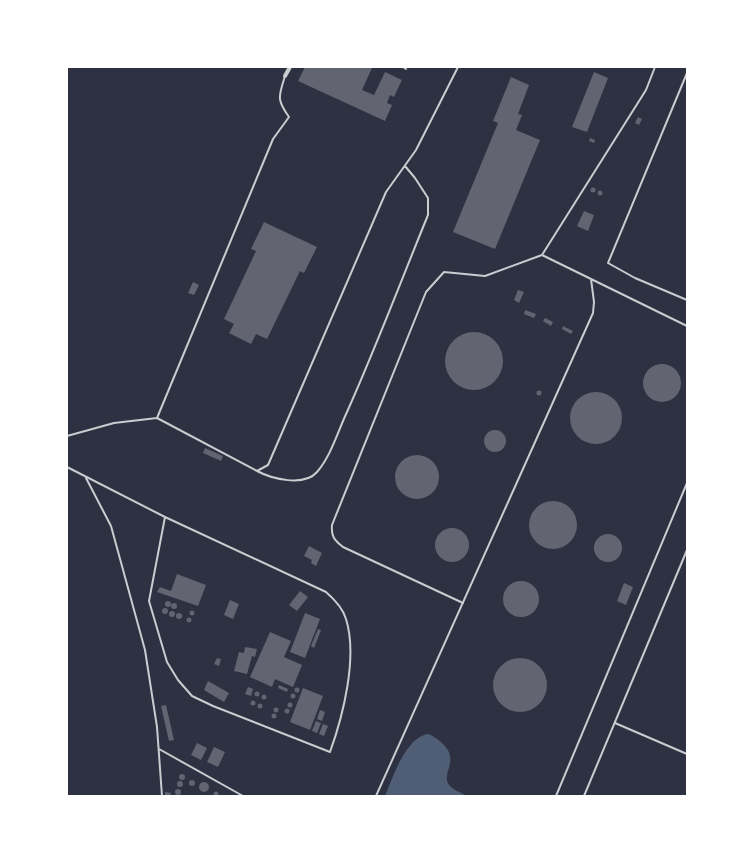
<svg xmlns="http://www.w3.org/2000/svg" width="754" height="863" font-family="'Times New Roman',serif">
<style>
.water{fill:#4f5d75}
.building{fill:#626471}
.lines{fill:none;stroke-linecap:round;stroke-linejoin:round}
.service{stroke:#caccd0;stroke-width:2}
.minor{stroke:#caccd0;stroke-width:4}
</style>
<rect width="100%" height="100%" fill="#2d3142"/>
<!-- water -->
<path class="water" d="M429,734C470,757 437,772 450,786C454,790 462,793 466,796H385C393,777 406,736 429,734Z"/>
<!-- building -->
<path class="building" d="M305,67H371L372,68L362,90L374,95L385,72L402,80L394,97L390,95L387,103L392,105L385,121L298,81Z
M594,72L608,78L587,132L572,127Z
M511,77L529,85L518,114L522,115L516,130L540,140L495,249L453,232L498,123L493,121Z
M638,117L642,119L639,125L635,123Z
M590,138L595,140L594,143L589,141Z
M590.5 190a2.5 2.5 0 1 1 5 0a2.5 2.5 0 1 1-5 0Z
M597.5 193a2.5 2.5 0 1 1 5 0a2.5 2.5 0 1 1-5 0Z
M584,211L594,215L588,231L577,226Z
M264,222L317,247L304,273L300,271L267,339L256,334L251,344L229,333L234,324L224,319L256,251L251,249Z
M193,282L199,285L194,295L188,293Z
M518,290L524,292L519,303L514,300Z
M525,310L536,314L534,318L524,314Z
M545,318L553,322L551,326L543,321Z
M563,326L573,331L571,334L562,329Z
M445 361a29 29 0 1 1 58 0a29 29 0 1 1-58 0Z
M643 383a19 19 0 1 1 38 0a19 19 0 1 1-38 0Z
M536.5 393a2.5 2.5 0 1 1 5 0a2.5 2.5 0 1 1-5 0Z
M570 418a26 26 0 1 1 52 0a26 26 0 1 1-52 0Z
M484 441a11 11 0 1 1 22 0a11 11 0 1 1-22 0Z
M205,448L223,456L221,461L203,453Z
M395 477a22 22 0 1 1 44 0a22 22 0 1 1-44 0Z
M529 525a24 24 0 1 1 48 0a24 24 0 1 1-48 0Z
M435 545a17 17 0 1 1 34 0a17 17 0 1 1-34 0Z
M594 548a14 14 0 1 1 28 0a14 14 0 1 1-28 0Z
M309,546L322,553L316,566L311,563L312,560L304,556Z
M177,574L206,585L198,606L157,592L160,587L171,591Z
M503 599a18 18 0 1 1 36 0a18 18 0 1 1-36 0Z
M624,583L633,587L626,605L617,601Z
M300,591L308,597L297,611L289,605Z
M230,600L239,604L233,619L224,615Z
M165 604a3 3 0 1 1 6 0a3 3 0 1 1-6 0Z
M171 606a3 3 0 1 1 6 0a3 3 0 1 1-6 0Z
M162 611a3 3 0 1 1 6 0a3 3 0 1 1-6 0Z
M189.5 613a2.5 2.5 0 1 1 5 0a2.5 2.5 0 1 1-5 0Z
M169 614a3 3 0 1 1 6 0a3 3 0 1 1-6 0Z
M176 616a3 3 0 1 1 6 0a3 3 0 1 1-6 0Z
M305,613L320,619L305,658L290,652Z
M186.5 620a2.5 2.5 0 1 1 5 0a2.5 2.5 0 1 1-5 0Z
M318,629L321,630L314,648L311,646Z
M270,632L291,641L284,657L302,665L293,687L275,679L272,687L250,677Z
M245,647L257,649L255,657L252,656L247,674L234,671L239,652L244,653Z
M493 685a27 27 0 1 1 54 0a27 27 0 1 1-54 0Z
M217,658L221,659L219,666L214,664Z
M208,681L229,693L224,702L204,690Z
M279,685L288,689L287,692L278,688Z
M248,687L253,689L251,696L245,694Z
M294.5 690a2.5 2.5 0 1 1 5 0a2.5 2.5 0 1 1-5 0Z
M303,688L323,696L310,730L290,722Z
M254.5 694a2.5 2.5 0 1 1 5 0a2.5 2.5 0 1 1-5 0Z
M290.5 696a2.5 2.5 0 1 1 5 0a2.5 2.5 0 1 1-5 0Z
M261.5 697a2.5 2.5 0 1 1 5 0a2.5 2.5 0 1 1-5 0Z
M250.5 703a2.5 2.5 0 1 1 5 0a2.5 2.5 0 1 1-5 0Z
M287.5 705a2.5 2.5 0 1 1 5 0a2.5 2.5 0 1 1-5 0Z
M257.5 706a2.5 2.5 0 1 1 5 0a2.5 2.5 0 1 1-5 0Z
M166,705L174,740L169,741L161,706Z
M273.5 710a2.5 2.5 0 1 1 5 0a2.5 2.5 0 1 1-5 0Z
M284.5 711a2.5 2.5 0 1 1 5 0a2.5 2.5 0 1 1-5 0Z
M320,710L325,712L322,721L317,719Z
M271.5 716a2.5 2.5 0 1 1 5 0a2.5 2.5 0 1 1-5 0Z
M316,721L321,723L317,733L312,731Z
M323,724L328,726L324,736L319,734Z
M197,743L207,748L201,760L191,755Z
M214,747L225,752L218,767L207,762Z
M179 777a3 3 0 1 1 6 0a3 3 0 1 1-6 0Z
M189 783a3 3 0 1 1 6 0a3 3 0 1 1-6 0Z
M177 784a3 3 0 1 1 6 0a3 3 0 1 1-6 0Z
M199 787a5 5 0 1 1 10 0a5 5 0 1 1-10 0Z
M175 792a3 3 0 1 1 6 0a3 3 0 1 1-6 0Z
M213.5 794a2.5 2.5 0 1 1 5 0a2.5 2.5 0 1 1-5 0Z
M165,792L171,793L170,796H165Z"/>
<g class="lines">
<!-- service -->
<path class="service" d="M403,67L406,69
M655,67L646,90L542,255L687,326
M687,73L608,263L635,278L687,300
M285,76C279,96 276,99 289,117L273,139L157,418L257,471L268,465L386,192L416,150L458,67
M67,436L114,423L157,418
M67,467L165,517L326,592C334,599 343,608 346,619C358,657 343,716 330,752L213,706L192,696L178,680L167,662L149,601L165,517
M257,471C272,479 304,487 317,472C331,456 338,431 347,412C376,347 401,281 428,215V198L415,178L405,166
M86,478L111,526L145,650L157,727L162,796
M463,603L343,547C334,540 331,536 332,525L426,292L444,272L485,276L542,255
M615,723L687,754
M159,749L243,796
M376,796L593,313L594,302L591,279
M556,796L687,483
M584,796L687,550"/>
<!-- minor -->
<path class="minor" d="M285,76L290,67"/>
</g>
<!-- border -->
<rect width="754" height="863" fill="none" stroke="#ffffff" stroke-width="136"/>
</svg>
